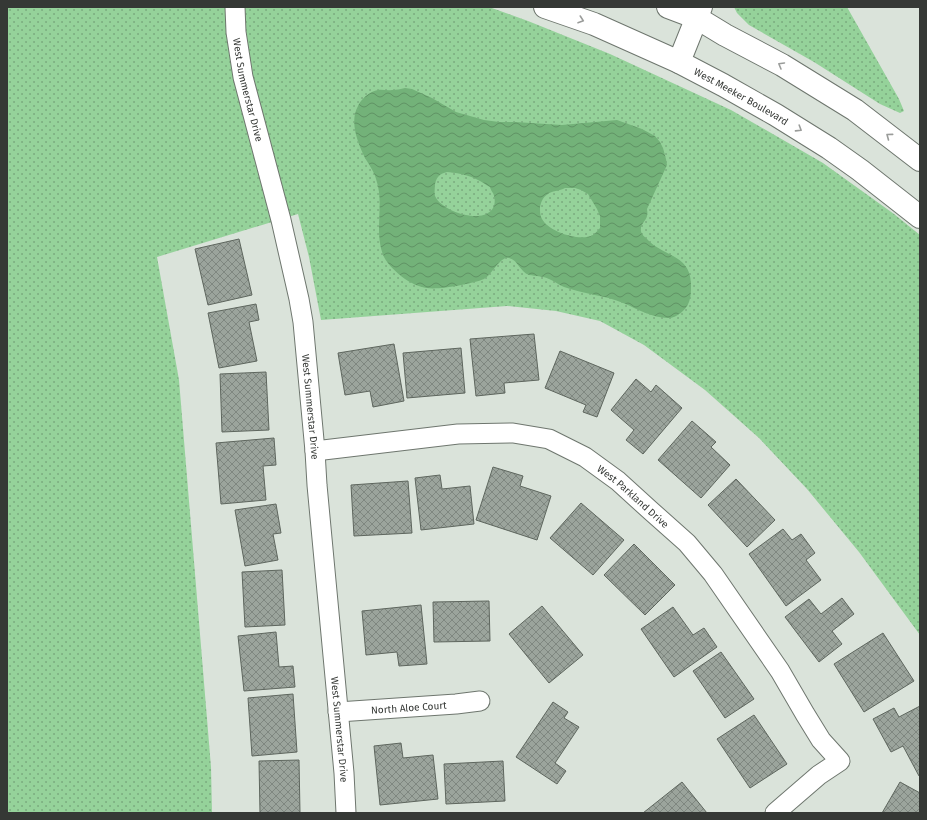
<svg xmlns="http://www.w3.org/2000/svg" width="927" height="820" font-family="'Fira Sans',sans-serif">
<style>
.grass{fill:url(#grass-dots)}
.water{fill:url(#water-waves);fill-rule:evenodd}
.building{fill:url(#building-cross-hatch);stroke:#5e665e}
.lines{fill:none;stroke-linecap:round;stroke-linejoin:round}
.street-casing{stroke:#6e766e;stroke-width:21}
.secondary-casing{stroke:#6e766e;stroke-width:24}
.street{stroke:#fff;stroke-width:19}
.secondary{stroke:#fff;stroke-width:22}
.oneway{stroke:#9a9c9a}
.labels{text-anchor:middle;stroke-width:4;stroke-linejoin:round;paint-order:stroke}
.street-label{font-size:10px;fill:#353835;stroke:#fff}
</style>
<defs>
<pattern id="grass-dots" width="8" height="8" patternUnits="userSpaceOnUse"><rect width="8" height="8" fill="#95d29a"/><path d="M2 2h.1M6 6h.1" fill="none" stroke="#7aab7e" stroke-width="1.8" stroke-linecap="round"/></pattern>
<pattern id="water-waves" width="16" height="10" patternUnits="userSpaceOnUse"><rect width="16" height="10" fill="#73b279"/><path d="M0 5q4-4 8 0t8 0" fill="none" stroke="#5f9264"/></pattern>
<pattern id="building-cross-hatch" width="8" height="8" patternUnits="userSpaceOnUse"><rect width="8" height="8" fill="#9ba49c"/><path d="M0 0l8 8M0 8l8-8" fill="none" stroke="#7f8780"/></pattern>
</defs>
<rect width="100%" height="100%" fill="#dae3da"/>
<!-- grass -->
<path class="grass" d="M7,7H489L528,21L610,54L731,110L823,163L894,214L920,235V635L859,552L807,489L759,438L705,390L644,345L600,321L556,311L507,306L321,320L309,257L298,214L157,257L179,380L211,767L212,813H7Z
M734,7H847L899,99L904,111L900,113L880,104L814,62L749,25L737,13Z"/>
<!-- water -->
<path class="water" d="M405,88L412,89L432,98L456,112L484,120L499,122H515L562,125L617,120L642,129L655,136L660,142L663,148L666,159L667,165L647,209C647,211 648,213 647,216C646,221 640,224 641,231C641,234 645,237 647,239C663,257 691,254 691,285C691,291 691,297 689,302C686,310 677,318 668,318C652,318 638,309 623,303C604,295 583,294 564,287C559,285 554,281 549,279C543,276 536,276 529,275C520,272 518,260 509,258C500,256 492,275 484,279C472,284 439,290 427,288C419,287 411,283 405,279C397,273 388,265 384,257C373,232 385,204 376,179C374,171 369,165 365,158C358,143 349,122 358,106C361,99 370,91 378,90C383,89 387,91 392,90C396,90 401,89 405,88ZM447,172C461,173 473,176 485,184C486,185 488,186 490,187C490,188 492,192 493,193C498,205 492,215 478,216C465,217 441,209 435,196C434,193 435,188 435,184C437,176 440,174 447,172ZM565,188H575L581,190L588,194L597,209L600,216V228C598,230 596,233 593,235C580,242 549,232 542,219C540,216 540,212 540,207C541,202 543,197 548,194C551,191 560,191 565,188Z"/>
<!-- building -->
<path class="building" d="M239,239L252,295L208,305L195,249Z
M256,304L259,320L249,322L257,361L219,368L208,313Z
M534,334L539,380L504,383L505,393L476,396L470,339Z
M394,344L404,401L373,407L370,391L345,395L338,353Z
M461,348L465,393L407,398L403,353Z
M560,351L614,373L597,417L583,412L586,405L545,388Z
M266,372L269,430L222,432L220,374Z
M636,379L651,392L656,385L682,408L643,454L626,440L634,430L611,410Z
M692,421L716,442L711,447L730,465L701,498L658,460Z
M274,438L276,465L263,466L266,500L221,504L216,443Z
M493,467L523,476L520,486L551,496L537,540L476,520Z
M440,475L442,489L470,486L474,524L421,530L415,478Z
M736,479L775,520L747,547L708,505Z
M408,481L412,533L354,536L351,485Z
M581,503L624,540L593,575L550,538Z
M276,504L281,533L273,534L278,560L245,566L235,510Z
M783,529L792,540L801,534L815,553L806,560L821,580L786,606L749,554Z
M634,544L675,585L645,615L604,575Z
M282,570L285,625L245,627L242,572Z
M842,598L854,614L832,631L842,644L819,662L785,617L809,599L821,614Z
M489,601L490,641L434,642L433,602Z
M421,605L427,664L399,666L397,652L366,655L362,611Z
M542,606L583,655L549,683L509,634Z
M673,607L693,635L704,628L717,647L674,677L641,629Z
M276,632L279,667L293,666L295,687L244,691L238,636Z
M883,633L914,681L864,712L834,664Z
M721,652L754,699L725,718L693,671Z
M293,694L297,752L252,756L248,698Z
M553,702L568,712L564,718L579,727L555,763L566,771L557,784L516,757Z
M920,706V775L919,776L903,746L891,752L873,719L894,708L899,717Z
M754,715L787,764L750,788L717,739Z
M401,743L403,758L433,755L438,799L380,805L374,746Z
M299,760L300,813H260L259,761Z
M503,761L505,801L446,804L444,764Z
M682,782L707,813H643Z
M900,782L920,793V813H882Z"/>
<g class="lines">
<defs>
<g id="street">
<path id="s1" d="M235,7L236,32L243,77L281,220L299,299L303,322L315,451L317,485L344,773L346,813"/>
<path id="s2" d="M315,451L458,434L513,433L549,439L585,457L618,481L651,511L687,543L713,574L780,671L805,714L821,740L840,761L819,775L775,813"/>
<path id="s3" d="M338,712L456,704L480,701"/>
</g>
<g id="secondary">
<path id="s4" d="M545,7L594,24L679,62L723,85L776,115L829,148L860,170L920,217"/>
<path d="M668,7L697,18L725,35L782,65L855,110L920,160"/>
<path d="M679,62L701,7"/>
</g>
</defs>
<!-- street casing -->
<use href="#street" class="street-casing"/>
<!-- secondary casing -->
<use href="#secondary" class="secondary-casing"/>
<!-- street -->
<use href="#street" class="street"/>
<!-- secondary -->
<use href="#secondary" class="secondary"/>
</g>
<!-- one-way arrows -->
<defs><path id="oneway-chevron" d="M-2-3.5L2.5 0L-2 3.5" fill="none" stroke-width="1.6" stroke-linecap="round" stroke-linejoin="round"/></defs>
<g class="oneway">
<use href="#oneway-chevron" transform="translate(581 20) rotate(19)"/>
<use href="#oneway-chevron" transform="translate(781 65) rotate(-150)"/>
<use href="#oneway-chevron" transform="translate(799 129) rotate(32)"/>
<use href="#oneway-chevron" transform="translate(889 136) rotate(-143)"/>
</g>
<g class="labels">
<!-- street labels -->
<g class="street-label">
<text dy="4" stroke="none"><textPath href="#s1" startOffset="84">West Summerstar Drive</textPath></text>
<text dy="4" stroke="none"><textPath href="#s4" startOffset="216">West Meeker Boulevard</textPath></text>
<text dy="4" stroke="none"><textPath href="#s1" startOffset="408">West Summerstar Drive</textPath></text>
<text dy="4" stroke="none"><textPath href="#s2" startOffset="338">West Parkland Drive</textPath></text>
<text dy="4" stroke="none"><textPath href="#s3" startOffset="71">North Aloe Court</textPath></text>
<text dy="4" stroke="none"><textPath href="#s1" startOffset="732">West Summerstar Drive</textPath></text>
</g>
</g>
<!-- border -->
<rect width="927" height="820" fill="none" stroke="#353835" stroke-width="16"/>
</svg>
